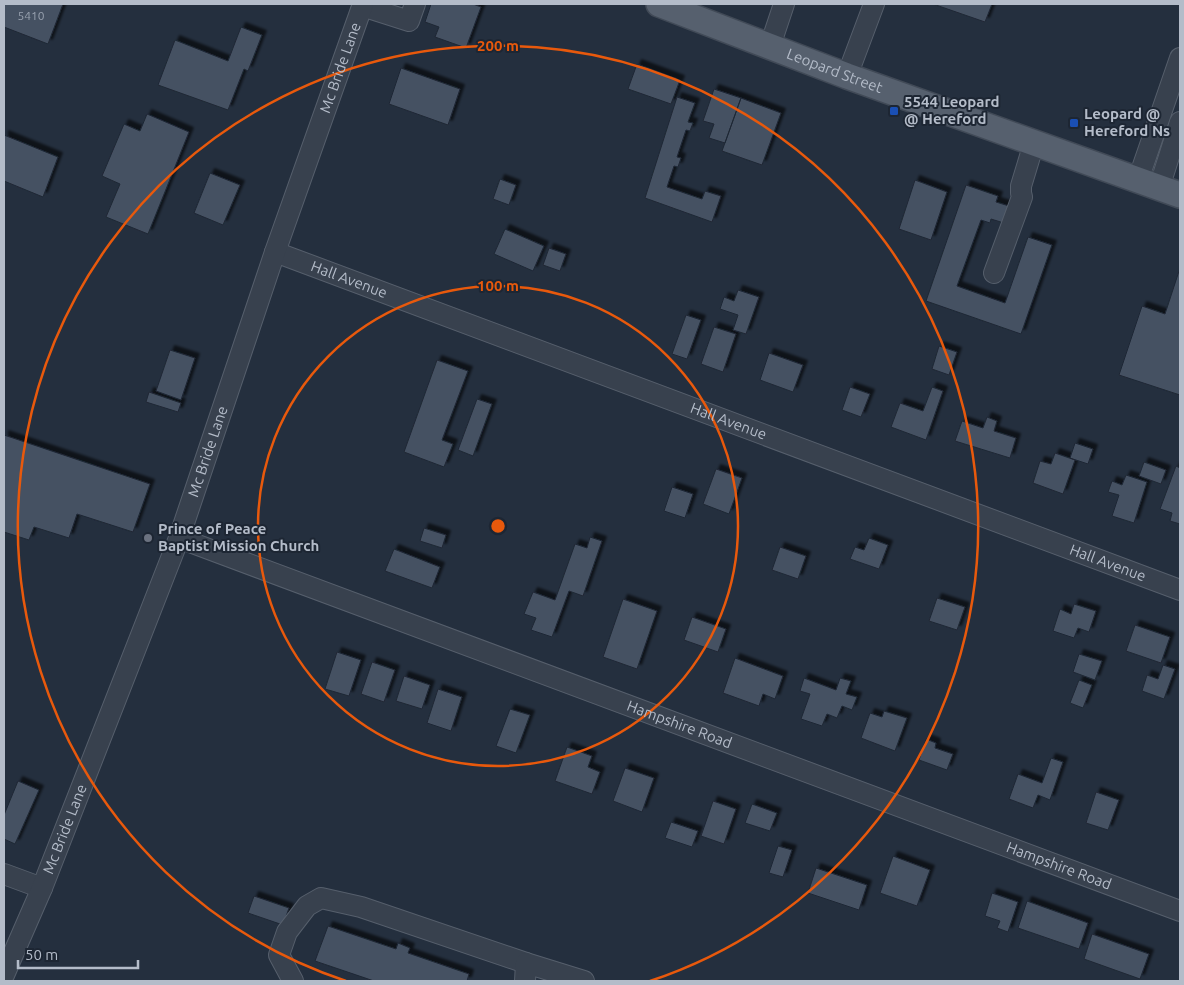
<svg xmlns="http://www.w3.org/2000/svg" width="1184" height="985" font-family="Ubuntu,sans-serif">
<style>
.building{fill:#455162;stroke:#1f2835;filter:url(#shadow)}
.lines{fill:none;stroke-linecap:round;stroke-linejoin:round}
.minor-casing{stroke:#565f6c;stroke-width:22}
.major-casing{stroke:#414a57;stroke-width:28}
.minor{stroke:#38414e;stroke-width:20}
.major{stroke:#56606e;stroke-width:25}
.ring{fill:none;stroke:#e8590c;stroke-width:2.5}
.transit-dot{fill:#1a4fb4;stroke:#1d2633;stroke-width:2}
.worship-dot{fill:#6b7280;stroke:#1d2633;stroke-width:2}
.labels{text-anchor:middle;stroke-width:4;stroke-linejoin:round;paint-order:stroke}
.number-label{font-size:12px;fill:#98a1af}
.street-label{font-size:15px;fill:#b4bcc9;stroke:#1d2633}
.poi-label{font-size:15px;font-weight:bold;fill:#b4bcc9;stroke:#1d2633;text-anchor:start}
.centre{fill:#e8590c;stroke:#1d2633;stroke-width:2.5}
.ring-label{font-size:15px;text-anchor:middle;font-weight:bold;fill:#e8590c;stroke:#1d2633;stroke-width:4;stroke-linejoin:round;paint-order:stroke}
</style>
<defs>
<filter id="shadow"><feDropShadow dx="4.5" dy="-4.5" stdDeviation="1" flood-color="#0009"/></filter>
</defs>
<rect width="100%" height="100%" fill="#242f3e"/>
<!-- building -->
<path class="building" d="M4,4H63L48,44L4,27Z
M431,4H473L481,7L466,48L435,37L439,27L425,22Z
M933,4H992L985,22Z
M241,27L262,35L248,71L244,69L228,110L158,85L175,40L228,61Z
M637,64L680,80L671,104L628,89Z
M401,68L460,89L448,125L389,104Z
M714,89L741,98L725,143L709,138L714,124L703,121Z
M677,97L695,103L688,122L693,123L690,131L686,130L677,157L681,158L678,167L674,166L667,187L702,199L705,191L721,196L712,222L645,198Z
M741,98L781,113L762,165L722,151Z
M147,114L189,132L148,234L106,217L120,184L102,176L124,124L140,131Z
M4,135L58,157L43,197L4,181Z
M210,173L240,185L223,225L194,213Z
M500,179L516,185L509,205L493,199Z
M915,180L947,192L931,240L899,229Z
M966,185L998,196L996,202L1009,206L1004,223L991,219L990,223L981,220L957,286L1005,303L1028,237L1052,245L1021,334L926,301Z
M505,229L544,246L533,271L494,254Z
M549,248L566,254L560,271L543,265Z
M1180,268V395L1119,375L1142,306L1165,314Z
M738,290L759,297L746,334L733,330L738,315L720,309L724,297L734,301Z
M686,315L701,320L687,359L672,354Z
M714,327L736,334L723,372L701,364Z
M939,346L957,352L949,375L932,369Z
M170,350L195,358L181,400L156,391Z
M769,353L803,365L793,392L760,380Z
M437,360L468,371L442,440L453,444L444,467L404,452Z
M850,387L870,394L861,417L842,410Z
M932,387L943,391L926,440L891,427L900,403L923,411Z
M149,392L181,403L178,412L146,402Z
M477,399L492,404L473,456L458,450Z
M987,417L997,421L994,431L1016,438L1010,458L955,441L962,421L983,428Z
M4,435L150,484L133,532L77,514L69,538L34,527L29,540L4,532Z
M1075,443L1093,449L1088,464L1070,458Z
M1055,453L1075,460L1063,494L1033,483L1040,461L1051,464Z
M1144,462L1166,470L1161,484L1139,476Z
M1176,466L1180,468V524L1170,521L1172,513L1160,509Z
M716,469L742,478L729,514L703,504Z
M1126,475L1147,482L1134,523L1112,516L1119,495L1108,492L1112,481L1122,485Z
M672,487L693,494L685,518L664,511Z
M424,528L446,535L442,548L420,541Z
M590,537L602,541L583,596L569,591L552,637L531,630L536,618L524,614L533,592L555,600L575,544L587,548Z
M869,538L888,545L879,569L850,559L855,547L864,550Z
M780,547L806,556L798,579L772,570Z
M394,549L440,567L432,588L385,571Z
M937,598L965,607L957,630L929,621Z
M623,599L657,611L637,669L603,657Z
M1074,604L1096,611L1089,632L1078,628L1074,638L1053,631L1060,609L1071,614Z
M692,617L726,629L718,652L684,640Z
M1135,625L1170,637L1161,663L1126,651Z
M337,652L361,660L349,696L325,689Z
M1079,654L1102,661L1095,680L1073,672Z
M735,658L783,676L775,699L763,694L759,706L723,693Z
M372,662L395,670L384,702L361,694Z
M1163,665L1175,669L1164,699L1142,691L1147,675L1158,679Z
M404,676L430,685L422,709L396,701Z
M804,678L836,690L840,678L851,681L846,694L857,697L852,710L842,706L837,718L827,714L822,726L801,719L810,694L800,691Z
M1079,680L1092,685L1083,708L1070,703Z
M438,689L462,697L451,731L427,723Z
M510,709L530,715L516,753L496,746Z
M884,711L907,718L895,751L861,738L870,713L882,717Z
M926,739L936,743L935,748L953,754L947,770L919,760Z
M567,747L592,756L588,767L600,772L592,794L555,781Z
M1051,758L1063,762L1050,800L1038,795L1033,808L1009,799L1018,774L1042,783Z
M625,768L654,778L642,812L613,801Z
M18,781L39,790L15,844L4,839V815Z
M1096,792L1119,800L1108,830L1086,823Z
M713,801L736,809L724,844L701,836Z
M752,804L777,813L770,831L745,823Z
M671,822L698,831L692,847L665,838Z
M778,846L792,850L783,877L769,873Z
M893,856L930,870L917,906L880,893Z
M816,868L867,885L859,910L808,893Z
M992,893L1018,902L1008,932L997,928L1000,921L985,916Z
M254,896L289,908L283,925L248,913Z
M1027,901L1088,923L1079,949L1018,928Z
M328,926L396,949L398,943L410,948L408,953L469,974L467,981H374L315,961Z
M1092,934L1149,954L1140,979L1084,959Z"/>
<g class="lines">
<defs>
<g id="minor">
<path d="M362,6L409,21L415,4"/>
<path d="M770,46L784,4"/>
<path d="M847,76L874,4"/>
<path d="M1138,180L1180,58"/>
<path d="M1159,188L1180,122"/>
<path id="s1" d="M275,252L1180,590"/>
<path d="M994,273L1022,197L1021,193V186L1034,143"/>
<path id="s2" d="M179,538L1180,911"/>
<path d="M4,874L42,888"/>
<path id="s3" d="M4,975L42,888L179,538L275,252L363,4"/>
<path d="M293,981L279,955L287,932L307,906L321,898L361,907L526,963"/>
<path d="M525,981L526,963L584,981"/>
</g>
<g id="major">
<path id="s4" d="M659,4L847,76L1180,195"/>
</g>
</defs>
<!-- minor casing -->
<use href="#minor" class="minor-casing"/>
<!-- major casing -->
<use href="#major" class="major-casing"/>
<!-- minor -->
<use href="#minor" class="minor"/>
<!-- major -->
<use href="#major" class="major"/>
</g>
<!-- distance rings -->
<g class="ring">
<circle cx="498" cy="526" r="240"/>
<path d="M346 981A480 480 0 1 1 650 981"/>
</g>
<!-- markers -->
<g class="transit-dot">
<rect x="889" y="106" width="10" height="10" rx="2.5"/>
<rect x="1069" y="118" width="10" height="10" rx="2.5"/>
</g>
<circle class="worship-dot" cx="148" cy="538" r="5"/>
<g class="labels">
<!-- number labels -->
<g class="number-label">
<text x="31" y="20">5410</text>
</g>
<!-- street labels -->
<g class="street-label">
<text dy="5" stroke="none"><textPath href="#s3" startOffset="968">Mc Bride Lane</textPath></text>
<text dy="5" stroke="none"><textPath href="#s4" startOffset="188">Leopard Street</textPath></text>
<text dy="5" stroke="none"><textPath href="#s1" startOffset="79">Hall Avenue</textPath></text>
<text dy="5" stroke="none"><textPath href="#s1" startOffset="484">Hall Avenue</textPath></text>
<text dy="5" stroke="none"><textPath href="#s3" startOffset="562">Mc Bride Lane</textPath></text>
<text dy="5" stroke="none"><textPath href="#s1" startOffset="889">Hall Avenue</textPath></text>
<text dy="5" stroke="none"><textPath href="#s2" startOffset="534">Hampshire Road</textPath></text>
<text dy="5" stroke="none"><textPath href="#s3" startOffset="158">Mc Bride Lane</textPath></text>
<text dy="5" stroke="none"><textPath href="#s2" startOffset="939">Hampshire Road</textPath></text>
</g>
<!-- poi labels -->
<g class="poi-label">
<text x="904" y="107">5544 Leopard<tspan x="904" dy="17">@ Hereford</tspan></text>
<text x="1084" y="119">Leopard @<tspan x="1084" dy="17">Hereford Ns</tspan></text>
<text x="158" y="534">Prince of Peace<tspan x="158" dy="17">Baptist Mission Church</tspan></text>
</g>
</g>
<circle cx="498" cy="526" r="8" class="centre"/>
<g class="ring-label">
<text x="498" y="51">200 m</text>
<text x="498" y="291">100 m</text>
</g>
<!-- border -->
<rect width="1184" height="985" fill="none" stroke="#b4bcc9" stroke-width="10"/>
<!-- scale -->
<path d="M18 960v8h120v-8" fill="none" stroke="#b4bcc9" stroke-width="2.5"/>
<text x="25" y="960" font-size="15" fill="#b4bcc9" stroke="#1d2633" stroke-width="4" paint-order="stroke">50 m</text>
</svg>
